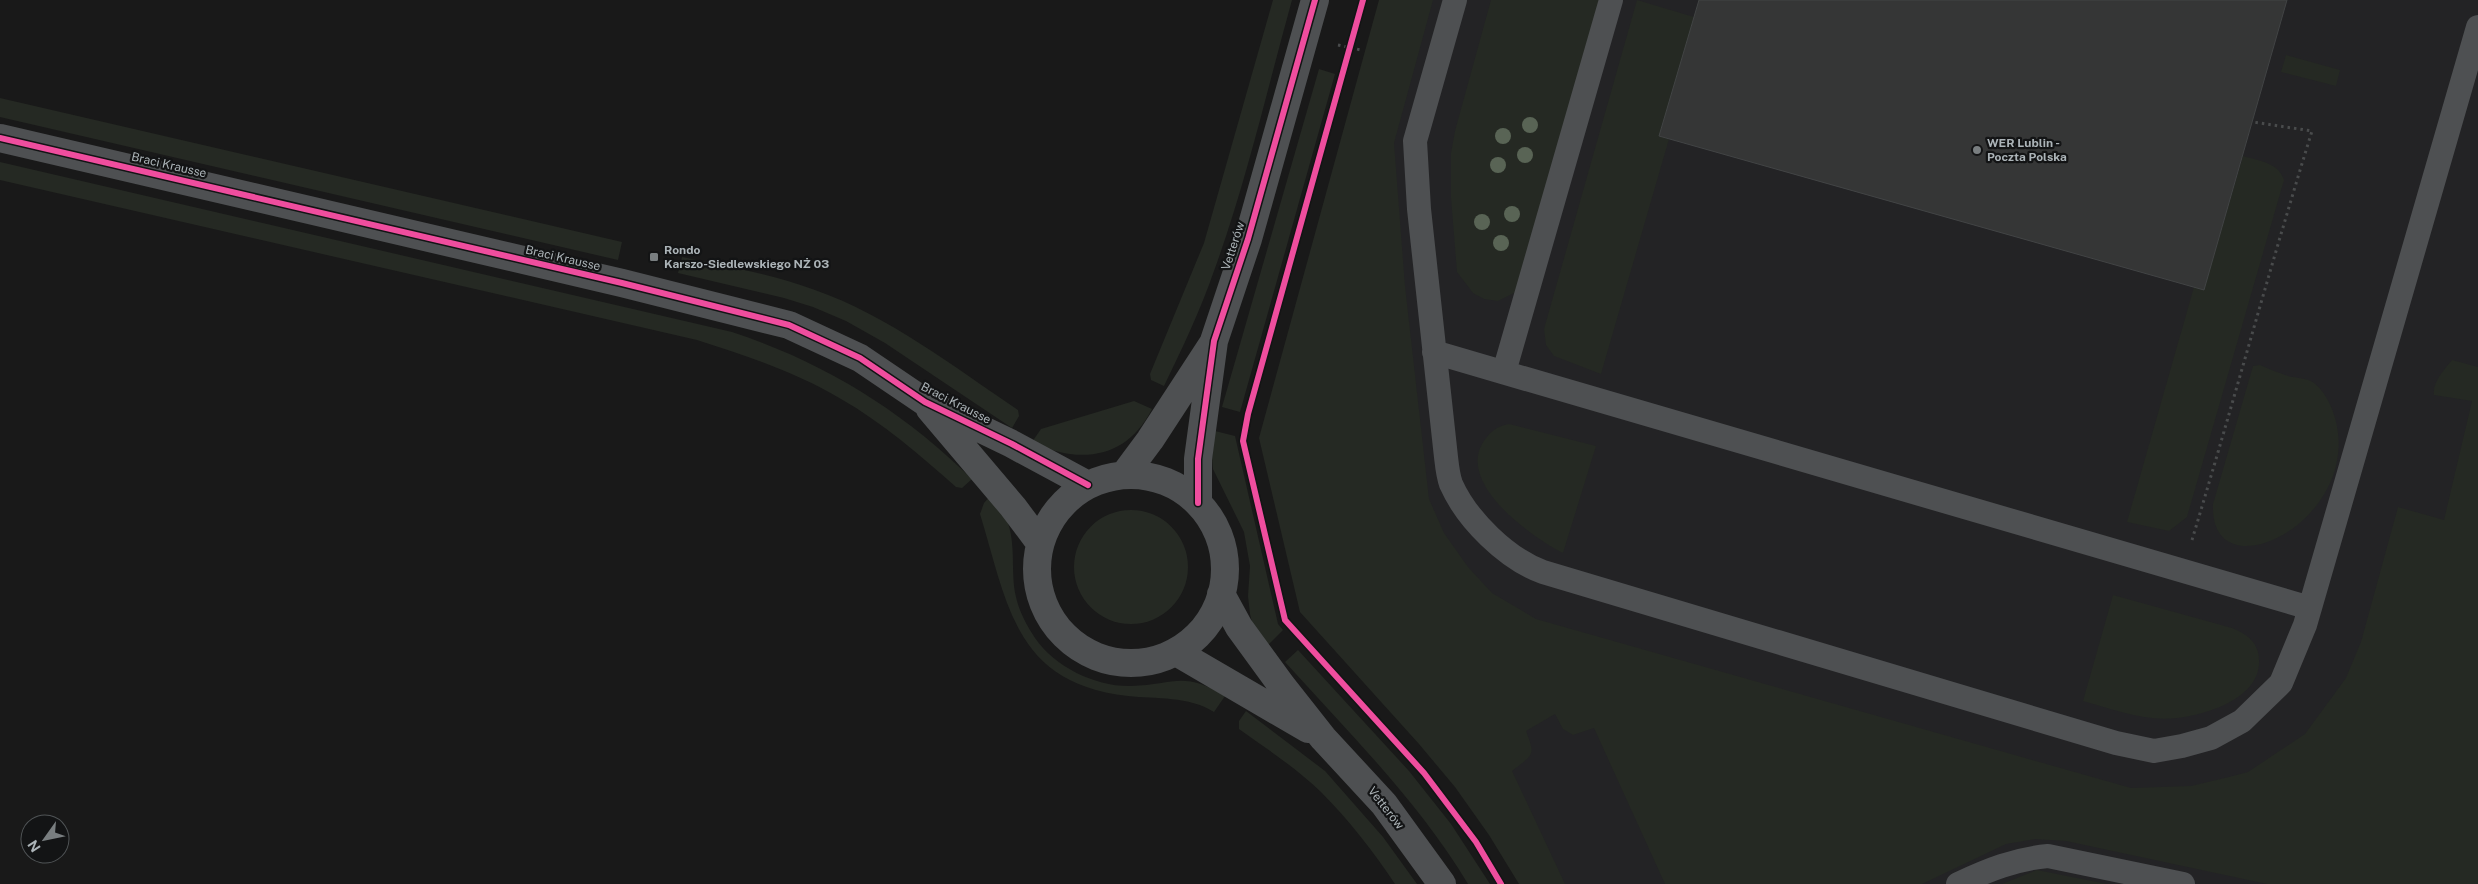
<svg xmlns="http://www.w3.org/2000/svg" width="2478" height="884" font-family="'Public Sans',sans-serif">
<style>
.built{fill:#232325}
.green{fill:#252923}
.building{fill:#353636;stroke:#424445}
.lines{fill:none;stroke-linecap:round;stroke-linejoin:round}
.path{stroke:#494b4c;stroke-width:3;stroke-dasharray:2.5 4;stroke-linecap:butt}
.lane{stroke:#4e5052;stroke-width:24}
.street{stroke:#4e5052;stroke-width:28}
.cycleway-casing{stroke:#131415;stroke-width:9}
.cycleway{stroke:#ef4d9e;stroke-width:6}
.tree{fill:#596455}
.poi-dot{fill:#797e80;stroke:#131415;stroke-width:2}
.labels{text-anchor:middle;stroke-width:4.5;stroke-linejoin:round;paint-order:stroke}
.poi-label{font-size:12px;font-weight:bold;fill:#acb4b8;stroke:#131415;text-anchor:start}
.street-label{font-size:12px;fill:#acb4b8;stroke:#131415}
</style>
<rect width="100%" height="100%" fill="#191919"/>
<!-- built -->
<path class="built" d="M1403,0H2478V884H1541L1415,608L1369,145Z"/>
<!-- green -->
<path class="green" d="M1273,0H1292C1267,90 1246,183 1214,271C1200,311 1182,349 1164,386L1151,380L1150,374L1204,243Z
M1379,0H1433L1394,143L1405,286L1429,499L1444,533L1468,567L1492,593L1536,619L2131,788L2191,786L2229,777L2248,772L2305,734L2346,678L2361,642L2398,507L2444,520L2472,401L2434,395C2432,382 2445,369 2452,360L2478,367V884H2267L2066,841L2035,839L2006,844L1922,884H1665L1594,728L1573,735L1563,729L1555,714L1526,731C1536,757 1533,754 1512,771L1565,884H1519L1489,835L1455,787L1419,744L1300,612L1259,438Z
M1491,0H1602L1518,291L1498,301L1484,299L1473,293L1457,272L1451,198V153L1455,131Z
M1637,0L1694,17L1659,136L1669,139L1601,374L1554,356L1546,345L1544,329Z
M2286,55L2340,70L2336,86L2281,72Z
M1319,69L1335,74L1240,412L1222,407Z
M0,98L622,242L618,260L0,117Z
M2243,156C2259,161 2278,162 2284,180L2187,517L2169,531L2127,522L2194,287L2204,289Z
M0,162L732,332C824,362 903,411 972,479L962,488L956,487C920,455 883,423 841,399C796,372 747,356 697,340L0,180Z
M682,257C726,266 772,274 815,290C889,316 954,367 1018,410L1019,416L1012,428L885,343L846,321L813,307L784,298L678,273Z
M2260,365C2269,369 2279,373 2288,376C2296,378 2307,378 2314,383C2328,394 2336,415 2338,433C2349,529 2209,592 2213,504L2253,366Z
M1134,401L1152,409C1127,459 1079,465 1032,442L1041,429Z
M1509,424L1596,446L1563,553C1532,537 1459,486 1482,444C1489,433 1496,426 1509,424Z
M1215,431L1235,436L1278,624L1283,630L1268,645L1252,622L1250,614L1248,596L1250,566L1244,532L1213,469L1212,458Z
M990,496C995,503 1002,510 1006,518C1017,543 1010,571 1016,597C1019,611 1027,626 1035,638C1055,667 1096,687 1131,686C1174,685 1183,670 1225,696L1214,712C1189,696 1156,699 1128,696C1015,683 1008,606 980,514L984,503Z
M1074 567a57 57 0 1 1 114 0a57 57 0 1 1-114 0Z
M2113,595L2232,628C2247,634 2259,643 2259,660C2261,698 2207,715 2177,718C2146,722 2112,709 2083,701Z
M1298,650L1409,771L1451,824L1490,884H1468C1419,802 1349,733 1285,662Z
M1246,711L1325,771L1383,837L1417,884H1395C1374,852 1348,819 1321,792C1296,768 1267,749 1239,729V721Z
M2037,870L2107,884H2002Z"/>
<!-- building -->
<path class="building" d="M2287,0L2204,290L1659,136L1699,0Z"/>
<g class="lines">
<!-- path -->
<path class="path" d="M1338,45L1361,50
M2192,540C2233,404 2270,267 2312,131L2253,122"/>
<!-- lane -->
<path class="lane" d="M1455,0L1415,141L1419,209L1446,457C1447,466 1448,476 1451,484C1467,520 1507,559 1543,572L2116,743L2154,751L2182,746L2211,738L2242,721L2281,683L2305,625L2478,27
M1434,352L2310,608
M1504,372L1611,0
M1958,884C1988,870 2015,859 2048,856L2183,884"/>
<!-- street -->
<path class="street" d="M0,138L622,283L789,325L860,358L925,402L1012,444L1088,485
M930,409L1013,507L1040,543
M1124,475L1150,440L1212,345
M1037 569a94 94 0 1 1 188 0a94 94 0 1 1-188 0Z
M1198,503V459L1214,341L1248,239L1315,0
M1221,594L1239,627L1282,686L1323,738L1384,804L1442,884
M1176,652L1308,729"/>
<defs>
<path id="cycleway" d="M1363,0L1248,414L1243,441L1285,620L1424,773L1476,842L1501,884
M0,138L622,283L789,325L860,358L925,402L1012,444L1088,485
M1198,503V459L1214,341L1248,239L1315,0"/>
</defs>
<!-- cycleway casing -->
<use href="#cycleway" class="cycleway-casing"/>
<!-- cycleway -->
<use href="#cycleway" class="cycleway"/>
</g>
<!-- trees -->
<g class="tree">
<circle cx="1530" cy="125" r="8"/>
<circle cx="1503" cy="136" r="8"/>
<circle cx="1525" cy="155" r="8"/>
<circle cx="1498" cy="165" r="8"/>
<circle cx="1512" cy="214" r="8"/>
<circle cx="1482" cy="222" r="8"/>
<circle cx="1501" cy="243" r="8"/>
</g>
<!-- markers -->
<g class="poi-dot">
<circle cx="1977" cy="150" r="5"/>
<rect x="649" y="252" width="10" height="10" rx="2.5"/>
</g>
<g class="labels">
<!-- poi labels -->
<g class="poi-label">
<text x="1987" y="147">WER Lublin -<tspan x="1987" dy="14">Poczta Polska</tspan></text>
<text x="664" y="254">Rondo<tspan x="664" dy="14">Karszo-Siedlewskiego NŻ 03</tspan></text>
</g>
<!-- street labels -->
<g class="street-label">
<text transform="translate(169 165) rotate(13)" y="4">Braci Krausse</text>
<text transform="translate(1233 246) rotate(-72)" y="4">Vetterów</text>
<text transform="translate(563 258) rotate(13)" y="4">Braci Krausse</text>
<text transform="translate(956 403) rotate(27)" y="4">Braci Krausse</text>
<text transform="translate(1386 808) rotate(52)" y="4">Vetterów</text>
</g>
</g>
<!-- north arrow -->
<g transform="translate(45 839) rotate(237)"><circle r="24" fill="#131415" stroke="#505456"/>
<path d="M0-4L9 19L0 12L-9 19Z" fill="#797e80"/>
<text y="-8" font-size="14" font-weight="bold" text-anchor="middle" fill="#acb4b8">N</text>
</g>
</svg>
